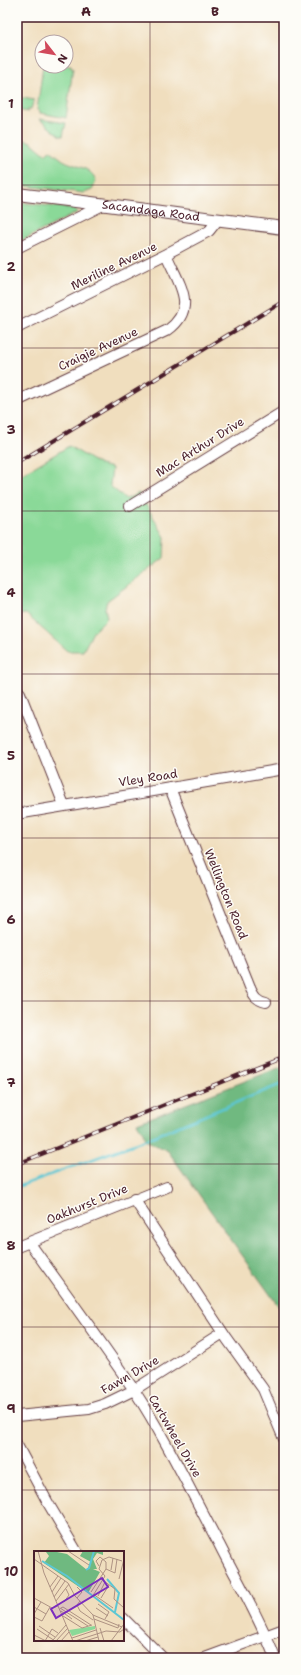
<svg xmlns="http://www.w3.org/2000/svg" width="301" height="1675" font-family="'Shantell Sans',sans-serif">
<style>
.green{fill:#8ad998;stroke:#6a7c62}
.forest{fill:#6fb980;stroke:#5c6c56}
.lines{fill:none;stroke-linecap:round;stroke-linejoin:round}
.stream{stroke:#5cc7d4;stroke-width:2.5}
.minor-casing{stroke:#633c41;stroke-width:12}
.major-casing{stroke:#633c41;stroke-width:14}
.minor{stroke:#fff;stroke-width:10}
.major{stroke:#fff;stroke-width:12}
.rail-casing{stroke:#4a1f2b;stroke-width:4}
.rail{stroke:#fdfcf7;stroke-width:2.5;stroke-dasharray:8;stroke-linecap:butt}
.grid{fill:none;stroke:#4a1f2b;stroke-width:1;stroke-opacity:0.55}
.labels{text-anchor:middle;stroke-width:3;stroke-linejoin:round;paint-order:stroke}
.street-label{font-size:12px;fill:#4a1f2b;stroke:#fdfcf7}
.inset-river{fill:none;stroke:#5cc7d4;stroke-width:2}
.inset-road{fill:none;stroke:#ae9283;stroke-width:1}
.view{fill:#7b2cbf;fill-opacity:0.15;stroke:#7b2cbf;stroke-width:2}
.inset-edge{fill:none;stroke:#4a1f2b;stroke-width:2}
.neatline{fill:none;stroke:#4a1f2b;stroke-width:1.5}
.grid-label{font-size:13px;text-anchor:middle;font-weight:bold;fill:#4a1f2b}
</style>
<rect width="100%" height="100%" fill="#fdfcf7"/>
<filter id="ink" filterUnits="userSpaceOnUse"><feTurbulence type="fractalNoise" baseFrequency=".025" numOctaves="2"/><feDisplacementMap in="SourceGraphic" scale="8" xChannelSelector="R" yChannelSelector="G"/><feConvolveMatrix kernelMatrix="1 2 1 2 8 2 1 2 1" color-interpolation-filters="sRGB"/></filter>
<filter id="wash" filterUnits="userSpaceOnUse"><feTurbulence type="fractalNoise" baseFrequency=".012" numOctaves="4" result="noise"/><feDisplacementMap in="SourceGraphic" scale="16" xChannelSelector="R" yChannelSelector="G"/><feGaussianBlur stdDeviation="0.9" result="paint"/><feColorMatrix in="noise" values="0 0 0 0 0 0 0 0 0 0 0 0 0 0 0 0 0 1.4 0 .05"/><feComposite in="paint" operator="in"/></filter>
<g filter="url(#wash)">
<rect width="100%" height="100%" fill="#f0debe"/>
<!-- green -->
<path class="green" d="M66,65H71V68H73L66,118L40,113V111L37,110L43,66H66Z
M17,97L34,100L31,109H28V112L17,110Z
M39,119L66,123L63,136H60Z
M17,137L31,142L45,154L50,150C54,153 59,157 63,160C75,167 90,166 96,180L92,190L84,193L17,185Z
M17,202L75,209L78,212L17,243Z
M69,446L100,465L112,468L110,486L126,499L139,493L165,537L164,558L107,601L105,608L107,618L93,632L83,651H67L26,614L17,615V477Z"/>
<!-- forest -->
<path class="forest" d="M284,1066V1314L168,1151L145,1140L143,1132L137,1123Z"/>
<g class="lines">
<!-- stream -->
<path class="stream" d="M17,1187L145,1140L284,1083"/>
</g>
</g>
<g filter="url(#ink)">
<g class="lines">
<defs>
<path id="minor" d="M17,248L105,204
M17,328L166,254L209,231L217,221
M17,401L168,330C199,307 178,283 166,254
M130,506L284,411
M17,690L20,693L64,805
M170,788L250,987C254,996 257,1000 266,1002
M17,814L284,769
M134,1199L227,1339L263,1389L284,1439
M29,1242C64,1291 100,1340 134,1390C166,1439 191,1492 219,1544C238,1582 260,1618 275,1658
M17,1247L167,1187
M17,1416L89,1409L105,1404L134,1390L223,1333
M17,1445L48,1503L77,1552
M123,1618L163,1658
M205,1658L284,1629"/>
<g id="major">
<path id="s1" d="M17,194C106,204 195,217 284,228"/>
</g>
</defs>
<!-- minor casing -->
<use href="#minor" class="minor-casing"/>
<!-- major casing -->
<use href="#major" class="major-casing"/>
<!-- minor -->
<use href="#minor" class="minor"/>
<!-- major -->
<use href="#major" class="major"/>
<defs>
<path id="rail" d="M17,463L284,301
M17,1164L284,1057"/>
</defs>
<!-- rail casing -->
<use href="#rail" class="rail-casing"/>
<!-- rail -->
<use href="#rail" class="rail"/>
</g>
</g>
<!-- grid -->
<path class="grid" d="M150,17V1658M17,185H284M17,348H284M17,511H284M17,674H284M17,838H284M17,1001H284M17,1164H284M17,1327H284M17,1490H284"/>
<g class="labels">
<!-- street labels -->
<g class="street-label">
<text dy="4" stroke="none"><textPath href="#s1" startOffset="135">Sacandaga Road</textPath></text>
<text transform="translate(114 266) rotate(-26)" y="4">Meriline Avenue</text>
<text transform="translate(98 349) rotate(-25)" y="4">Craigie Avenue</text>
<text transform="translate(200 447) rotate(-32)" y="4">Mac Arthur Drive</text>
<text transform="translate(148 778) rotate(-9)" y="4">Vley Road</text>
<text transform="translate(226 894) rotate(68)" y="4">Wellington Road</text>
<text transform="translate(87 1204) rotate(-22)" y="4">Oakhurst Drive</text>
<text transform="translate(130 1375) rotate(-30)" y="4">Fawn Drive</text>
<text transform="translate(175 1436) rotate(60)" y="4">Cartwheel Drive</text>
</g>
</g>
<!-- overview -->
<g transform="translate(34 1551)">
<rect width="90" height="90" fill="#f0debe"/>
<path d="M61,75V78L38,85L35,79Z" fill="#8ad998"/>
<path d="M49,0H69V4L63,2L59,8L63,18H59L66,21L54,42L10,12L15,5L12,1H23L33,3L53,19L57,11L46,5Z" fill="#6fb980"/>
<path class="inset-river" d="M8,10L33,25L90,69M52,19L55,17L60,0M73,28L85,42L81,61"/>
<path class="inset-road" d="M4,0L10,22L39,90M34,0L55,14M0,8L34,32L41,45L59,64L65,90M72,18L81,22L83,8M77,19L79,7M67,28L81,38L80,48L90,57M85,28L90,8M16,36L24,25M43,36L48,41L43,47M18,41L27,27M57,41L72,18V11L66,6L62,10L65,15M59,43L79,57M60,43L71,25L65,18L68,9L75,6L88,10M64,45L71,31M20,46L31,30M0,47L18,57L24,55M67,47L75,34M22,50L35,33M46,50L43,54L46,60L59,69M30,51L35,44L32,38M64,53L75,61L71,68M0,56L12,63M26,57L54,75M27,57L29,56L57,74M62,57L74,65M27,60L38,68M0,63L7,51M59,64L88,76M29,65L48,77L58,74M0,66L8,70L16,56M60,68L84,77L85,73M5,75L21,86M66,77L70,90M3,78L21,90M0,84L12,90M38,87L62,79M19,89L32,74M11,90L18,78L24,82M22,90L34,77M27,90L35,81M41,90L72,80L86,81L90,78M51,90L64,86M77,90L90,73"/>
<path class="view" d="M68,27L74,36L22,67L17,58Z"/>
<rect width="90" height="90" class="inset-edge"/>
</g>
<!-- margin -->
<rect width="301" height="1675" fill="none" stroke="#fdfcf7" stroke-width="44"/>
<!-- north arrow -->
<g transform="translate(54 54) rotate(121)"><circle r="19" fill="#fdfcf7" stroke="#b5a4a5"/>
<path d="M0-3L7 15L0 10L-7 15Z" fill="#d1495b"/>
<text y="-6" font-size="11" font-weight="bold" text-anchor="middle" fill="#4a1f2b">N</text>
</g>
<rect x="22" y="22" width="257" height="1631" class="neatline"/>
<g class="grid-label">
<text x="86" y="16">A</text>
<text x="215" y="16">B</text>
<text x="11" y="108">1</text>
<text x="11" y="271">2</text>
<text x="11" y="434">3</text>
<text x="11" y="597">4</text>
<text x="11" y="760">5</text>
<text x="11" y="924">6</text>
<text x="11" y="1087">7</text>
<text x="11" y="1250">8</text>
<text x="11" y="1413">9</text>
<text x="11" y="1576">10</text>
</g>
</svg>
